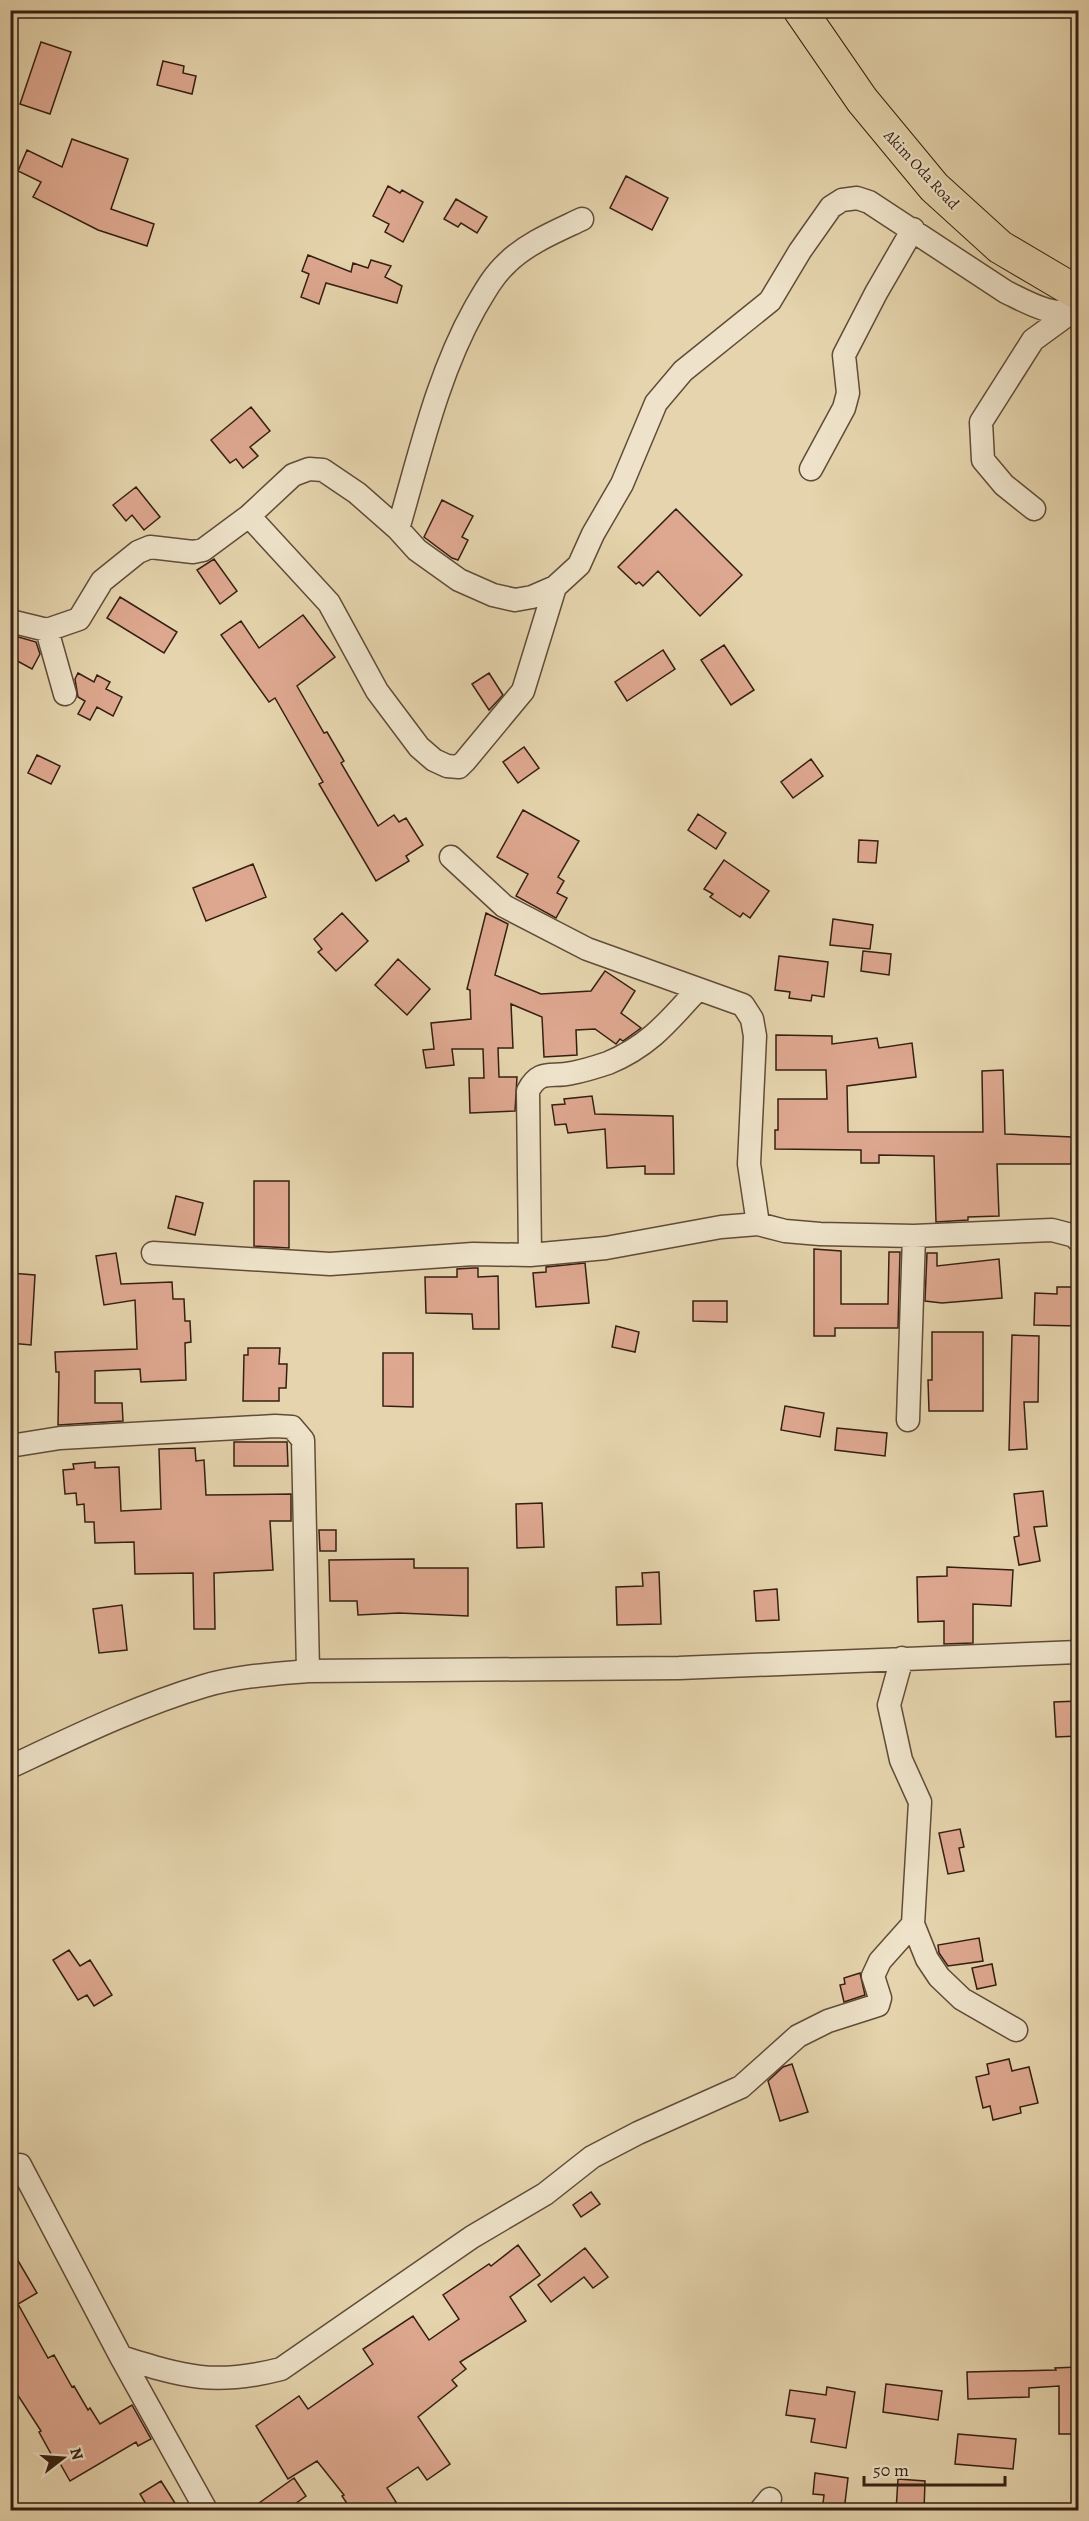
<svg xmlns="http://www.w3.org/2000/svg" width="1089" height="2521" font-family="Alegreya,serif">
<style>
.building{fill:#dea890;stroke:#351f11;stroke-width:1.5}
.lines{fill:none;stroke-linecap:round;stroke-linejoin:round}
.minor-casing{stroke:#614c38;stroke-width:25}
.primary-casing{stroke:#351f11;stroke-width:35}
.minor{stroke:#eee3ca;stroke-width:22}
.primary{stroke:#e5d4ad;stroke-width:33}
.labels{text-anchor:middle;stroke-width:4.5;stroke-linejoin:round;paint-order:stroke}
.street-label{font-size:16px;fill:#351f11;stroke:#eee3ca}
</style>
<rect width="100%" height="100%" fill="#e5d4ad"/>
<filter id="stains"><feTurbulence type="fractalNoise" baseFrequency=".00333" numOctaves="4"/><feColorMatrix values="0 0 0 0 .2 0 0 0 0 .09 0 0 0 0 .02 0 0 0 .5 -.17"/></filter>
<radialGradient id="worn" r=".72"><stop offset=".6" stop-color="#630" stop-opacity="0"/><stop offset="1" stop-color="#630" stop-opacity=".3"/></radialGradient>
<!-- building -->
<path class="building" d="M41,42L71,52L50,114L20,104Z
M163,61L184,66L183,73L196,76L192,94L157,85Z
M72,139L128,159L111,209L154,224L147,246L98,230L33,197L41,182L18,171L27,150L62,167Z
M626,176L668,198L652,230L610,208Z
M388,186L400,193L402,190L423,202L403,242L385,232L389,224L373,216Z
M456,199L487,217L477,233L461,223L458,227L444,219Z
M308,255L351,272L353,263L368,268L371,260L391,266L385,277L402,286L397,303L326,283L319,304L301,297L309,274L302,271Z
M251,407L270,431L250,447L258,456L243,468L236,459L230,463L211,440Z
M136,487L160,517L144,530L132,515L126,521L113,505Z
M442,500L473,516L462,537L468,540L458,560L452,558L424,537Z
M676,509L742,575L700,616L658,571L643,586L639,582L636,584L618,567Z
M214,559L237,591L220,604L197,570Z
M120,597L177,632L164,653L107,618Z
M303,615L335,657L297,686L324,733L327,732L344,761L341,763L378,826L394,815L399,822L406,818L423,845L406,856L409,861L376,881L319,784L323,782L275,698L269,702L221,635L241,621L259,648Z
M15,636L36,642L40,654L32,669L10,657V644Z
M724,645L754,690L731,705L701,660Z
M663,650L675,669L627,701L615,682Z
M78,673L94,682L97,675L110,682L106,689L122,697L113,716L97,707L90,720L78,714L85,701L78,697L75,679Z
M489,673L503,695L489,710L472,684Z
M524,747L539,768L518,783L503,762Z
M37,755L60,766L51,784L28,773Z
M811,759L823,776L793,798L781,782Z
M523,810L579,841L558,877L564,881L557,893L567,898L556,918L516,896L528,874L497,857Z
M698,814L726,833L716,849L688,830Z
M859,840L878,841L876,863L858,862Z
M724,860L769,891L750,918L743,913L740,917L710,897L713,894L704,889Z
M253,864L266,897L206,921L193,888Z
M342,913L368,941L336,971L318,952L322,949L314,939Z
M486,913L508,924L495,975L541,994L591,991L605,971L635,991L621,1013L641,1028L623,1041L620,1039L616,1044L595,1029L576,1030L577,1055L544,1057L542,1017L511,1004L513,1048H498L499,1077H517L515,1111L470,1113L469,1078H484L483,1049H452L454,1065L426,1068L423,1050L434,1049L431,1023L471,1019L470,990L467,989Z
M833,919L873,925L870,949L830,945Z
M863,951L891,954L889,975L861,971Z
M779,956L828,962L824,997L812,995L811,1001L789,998L790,992L775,990Z
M398,959L430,989L407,1015L375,985Z
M776,1035L832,1036V1044L877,1038L879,1048L912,1043L916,1077L847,1086L848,1132H983L982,1071L1003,1070L1005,1134L1072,1137L1071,1164H997L999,1216L968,1217V1220L936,1222L934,1156L879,1155V1163H861V1150L775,1149V1130H778V1099H827L826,1070H776Z
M592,1096L595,1114L673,1116L674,1174H645V1166L607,1168L605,1129L568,1133L566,1124L555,1125L552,1105L565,1104L564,1099Z
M254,1181H289V1248L254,1246Z
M176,1196L203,1203L195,1235L168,1228Z
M814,1249L841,1251V1304H888L889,1252H900L898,1328H835V1336H814Z
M116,1253L121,1284L172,1282L173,1299H184L185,1321H190L191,1342L185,1343L186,1380L141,1382L140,1369L95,1371V1403H122L123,1421L58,1425L59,1372H56L55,1352L137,1349L135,1300L104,1305L96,1256Z
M927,1253H937V1266L999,1259L1002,1298L942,1303L925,1301Z
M585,1263L589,1303L536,1307L533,1273L546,1272V1267Z
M473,1268H478V1277L498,1276L499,1329H473L472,1314L426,1313L425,1277H457V1269Z
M10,1273L35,1275L31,1345L10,1343Z
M1057,1287H1074V1294H1078V1326L1034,1325L1035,1293L1057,1294Z
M693,1301H727V1322L693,1321Z
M616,1326L639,1332L635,1352L612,1347Z
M932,1332H983V1411H929L928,1380H932Z
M1012,1335L1039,1336L1038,1402H1024L1027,1449L1009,1450Z
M248,1348H280L279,1364H287L286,1388H279V1401H243L244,1355H248Z
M383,1353H413V1407L383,1406Z
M785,1406L824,1413L820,1437L781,1430Z
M837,1428L887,1433L885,1456L835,1450Z
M234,1442H287L288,1466H234Z
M195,1448L196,1461L204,1460L206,1495L291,1494V1521H270L273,1570L214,1573L215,1629H194L193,1573L135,1574L134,1542L95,1543L94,1522H85L84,1504L77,1505L76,1493L65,1494L63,1470L74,1469L73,1464L95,1462V1468L119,1467L121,1511L161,1509L159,1449Z
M1043,1491L1047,1526L1034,1527L1040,1561L1019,1565L1014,1537L1019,1536L1014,1494Z
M542,1503L544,1547L517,1548L516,1504Z
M319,1530H336V1551H320Z
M414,1559V1568H468V1616L399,1613L358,1615L357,1601H330L329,1560Z
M947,1567L1013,1570L1011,1606L973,1604V1643L944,1644V1621L918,1622L917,1577L947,1576Z
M659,1572L661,1624L617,1625L616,1587L643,1586L642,1573Z
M777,1589L779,1620L756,1621L754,1591Z
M122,1605L127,1650L99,1653L93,1609Z
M1078,1701V1736L1056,1737L1054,1702Z
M960,1829L964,1847L959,1848L964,1871L948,1874L939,1833Z
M979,1938L983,1961L948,1966L939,1953L938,1945Z
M69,1950L80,1966L90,1960L112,1995L94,2006L87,1995L78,2000L53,1960Z
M992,1964L996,1985L977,1989L972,1968Z
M860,1973L865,1995L844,2002L840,1985L845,1984L844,1978Z
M1009,2059L1012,2071L1029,2067L1038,2103L1020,2107L1021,2113L993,2120L990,2106L983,2108L976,2077L989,2074L987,2064Z
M792,2064L808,2112L780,2121L768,2081L783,2067Z
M591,2192L600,2204L581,2217L573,2205Z
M518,2245L540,2275L510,2297L526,2321L460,2362L466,2369L452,2380L457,2386L418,2417L450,2464L427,2480L418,2467L387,2488L396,2502L383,2511H352L342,2496L344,2495L317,2461L288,2479L256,2426L299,2396L308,2409L373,2364L363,2349L413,2316L429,2340L459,2319L443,2295L489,2264L491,2266Z
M10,2247L37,2293L18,2304L48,2358L54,2355L72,2387L74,2386L88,2410L90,2408L100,2424L132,2405L151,2439L138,2446L136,2442L70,2481L58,2460L55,2461L39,2432L41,2431L10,2383Z
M585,2248L608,2277L593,2288L584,2277L551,2302L538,2285Z
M1077,2367L1078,2434H1059V2386L1029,2388V2397L968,2399L967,2372L1056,2370L1055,2368Z
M886,2384L942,2391L938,2420L883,2412Z
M827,2387L855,2392L846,2448L811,2442L815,2419L786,2415L790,2390L826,2395Z
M958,2434L1016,2439L1013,2469L955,2464Z
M815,2473L848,2478L844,2511H822L824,2495L813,2494Z
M294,2478L306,2496L285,2511H248Z
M898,2479L925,2481L924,2511H896Z
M161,2481L180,2511H150L140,2494Z"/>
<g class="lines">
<defs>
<path id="minor" d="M811,469L844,408L848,393L844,355L876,293L913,229
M1034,509L1004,485L983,460L981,422L1033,340L1070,313
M249,516L329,603L377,691L419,747L434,760L447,766L459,767L465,761L523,691L555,587
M398,529C420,454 437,376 475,308C485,291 493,276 507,263C527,243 557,231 582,219
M10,621L47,630L79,619L102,581L138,552L150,547L193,552L203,550L249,516L293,475L309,469L323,470L357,493L398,529L417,550L459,580L493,595L515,600L532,597L555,587L579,565L593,534L622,484L656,403L683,371L770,301L800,251L831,207L842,200L857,198L869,202L1006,292C1027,302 1056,320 1078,308
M47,630L65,694
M451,857L504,906L587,949L743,1005L752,1019L755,1036L749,1164L758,1224
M153,1253L330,1264L473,1254L530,1255L606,1248L721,1227L758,1224L785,1231L820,1234L914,1236L1052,1230L1075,1236L1078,1240
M530,1255L528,1091C540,1068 551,1078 572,1073C583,1071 596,1067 608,1063C649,1046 668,1022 697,990
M908,1420L914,1236
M10,1446L60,1438L275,1426L292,1427L303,1440L308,1671
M902,1658L889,1705L901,1760L920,1802L913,1924L927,1959L939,1977L962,1999L1016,2030
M10,1767C74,1737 137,1706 204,1686C238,1676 274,1674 308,1671L679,1668L1078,1652
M20,2165L121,2357L206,2510
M121,2357C184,2377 215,2386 281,2369L472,2237L545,2194L592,2157L638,2133L741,2087L798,2036L828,2021L878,2005L880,1998L873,1976L880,1961L913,1924
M761,2510L770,2499"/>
<path id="primary" d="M800,10L862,100L934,187L1000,247L1078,293"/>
</defs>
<!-- minor casing -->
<use href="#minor" class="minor-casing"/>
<!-- primary casing -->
<use href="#primary" class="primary-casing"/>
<!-- minor -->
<use href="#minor" class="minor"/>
<!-- primary -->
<use href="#primary" class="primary"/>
</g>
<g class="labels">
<!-- street labels -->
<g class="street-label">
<text transform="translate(922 169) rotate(47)" y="6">Akim Oda Road</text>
</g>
</g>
<!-- margin -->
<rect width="1089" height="2521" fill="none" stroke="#e5d4ad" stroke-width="36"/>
<rect x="12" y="12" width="1065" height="2497" fill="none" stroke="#351f11" stroke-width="3"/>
<rect x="18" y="18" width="1053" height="2485" fill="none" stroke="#351f11" stroke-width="1.5"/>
<!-- north arrow -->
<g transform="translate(63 2458) rotate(73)" stroke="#eee3ca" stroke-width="4.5" paint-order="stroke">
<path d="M0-4.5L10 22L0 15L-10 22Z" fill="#351f11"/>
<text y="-9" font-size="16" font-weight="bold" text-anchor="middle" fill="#351f11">N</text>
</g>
<!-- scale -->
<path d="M864 2476v9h141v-9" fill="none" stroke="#351f11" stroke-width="3"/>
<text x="873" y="2476" font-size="18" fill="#351f11" stroke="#eee3ca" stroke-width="4.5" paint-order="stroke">50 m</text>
<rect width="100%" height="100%" filter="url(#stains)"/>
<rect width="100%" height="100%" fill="url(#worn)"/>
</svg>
